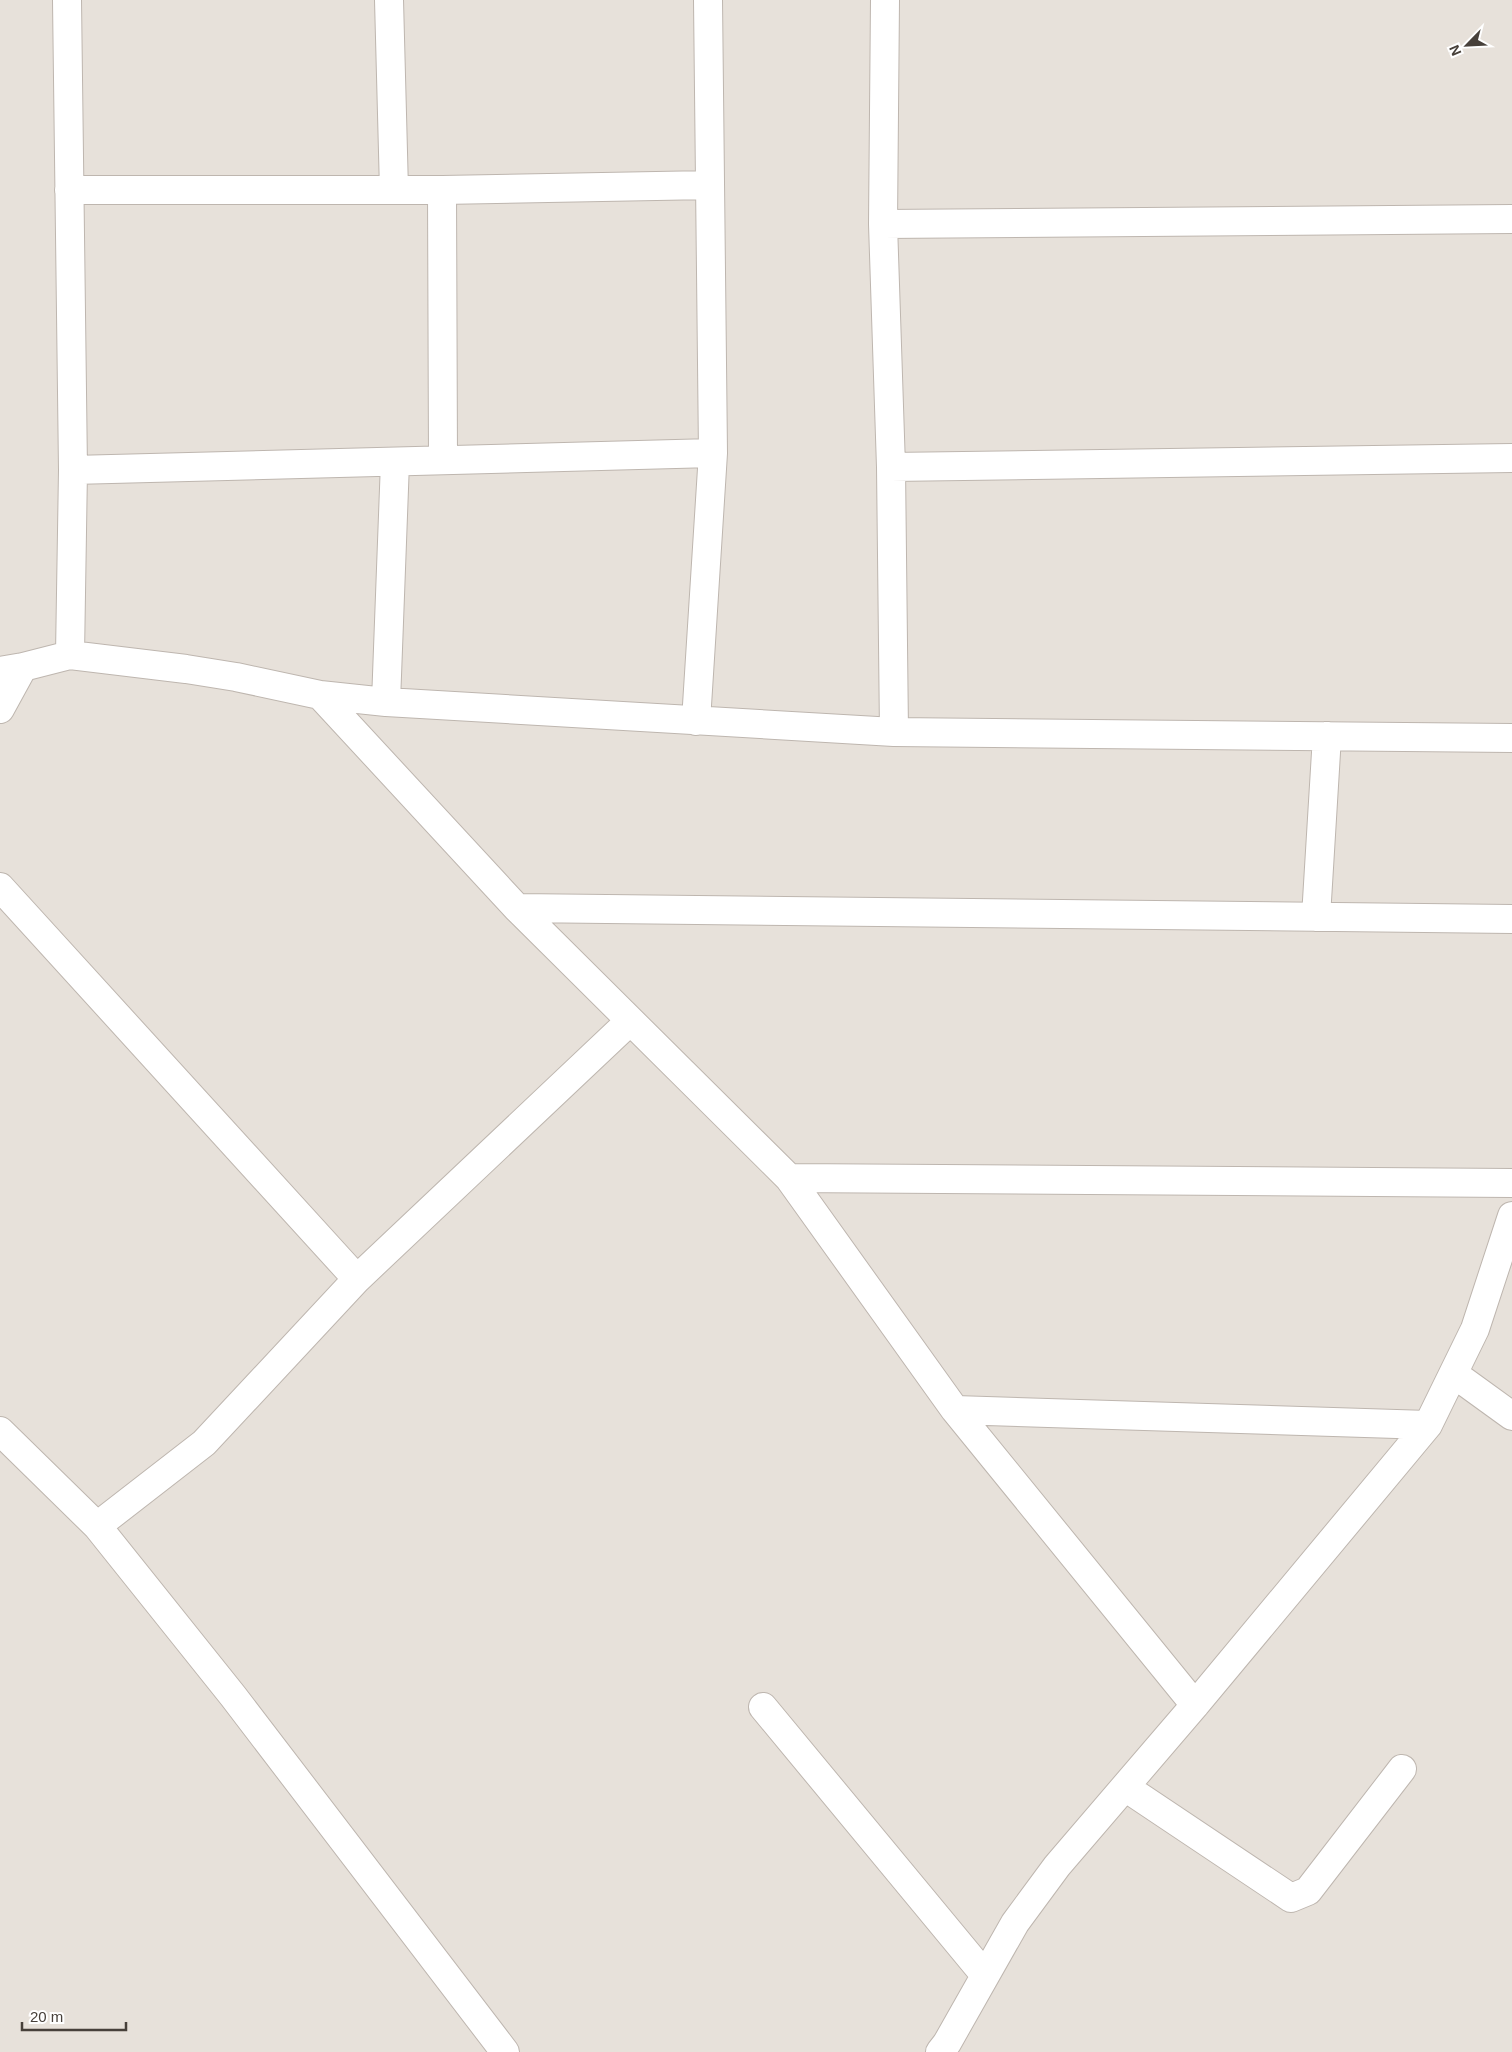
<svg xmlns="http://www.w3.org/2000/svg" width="1512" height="2052" font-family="Arial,sans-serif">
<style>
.residential{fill:#e7e1da}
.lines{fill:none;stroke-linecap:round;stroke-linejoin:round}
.minor-casing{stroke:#beb6af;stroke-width:30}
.minor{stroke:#fff;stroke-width:28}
</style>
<rect width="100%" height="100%" fill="#f4f0eb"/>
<!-- residential -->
<path class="residential" d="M0,0H1512V2052H0Z"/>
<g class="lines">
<defs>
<path id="minor" d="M67,0L73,470L70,655
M389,0L394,190
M885,0L883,224L891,467L894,732
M69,190H442L710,185
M442,190L443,460
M883,224L1512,219
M891,467L1512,458
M73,470L713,453
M0,671L23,667L70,655L186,669L236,677L320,695L386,702L894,732L1512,738
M320,695L517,908L789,1178L955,1410L1195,1705
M386,702L395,462
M0,709L23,667
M696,721L713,453L708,0
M0,887L357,1279
M517,908L1512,919
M1316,917L1327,736
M789,1178L1512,1183
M1454,1374L1512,1416
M955,1410L1428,1425
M0,1431L97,1526
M763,1707L984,1974
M1125,1787L1291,1898L1308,1891L1402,1769
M505,2052L233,1696L97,1526L204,1443L357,1279L630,1021
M940,2052L947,2043L1015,1923L1057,1866L1195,1705L1428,1425L1475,1329L1512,1216"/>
</defs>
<!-- minor casing -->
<use href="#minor" class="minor-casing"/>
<!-- minor -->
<use href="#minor" class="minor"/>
</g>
<!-- north arrow -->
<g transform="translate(1467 45) rotate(246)" stroke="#ffffff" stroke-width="4" paint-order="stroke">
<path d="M0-4L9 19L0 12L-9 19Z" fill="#47403a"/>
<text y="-8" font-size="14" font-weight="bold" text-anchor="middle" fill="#47403a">N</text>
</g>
<!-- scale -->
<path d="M22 2022v8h104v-8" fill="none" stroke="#47403a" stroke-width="2.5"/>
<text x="30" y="2022" font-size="15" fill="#47403a" stroke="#ffffff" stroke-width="4" paint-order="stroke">20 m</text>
</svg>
